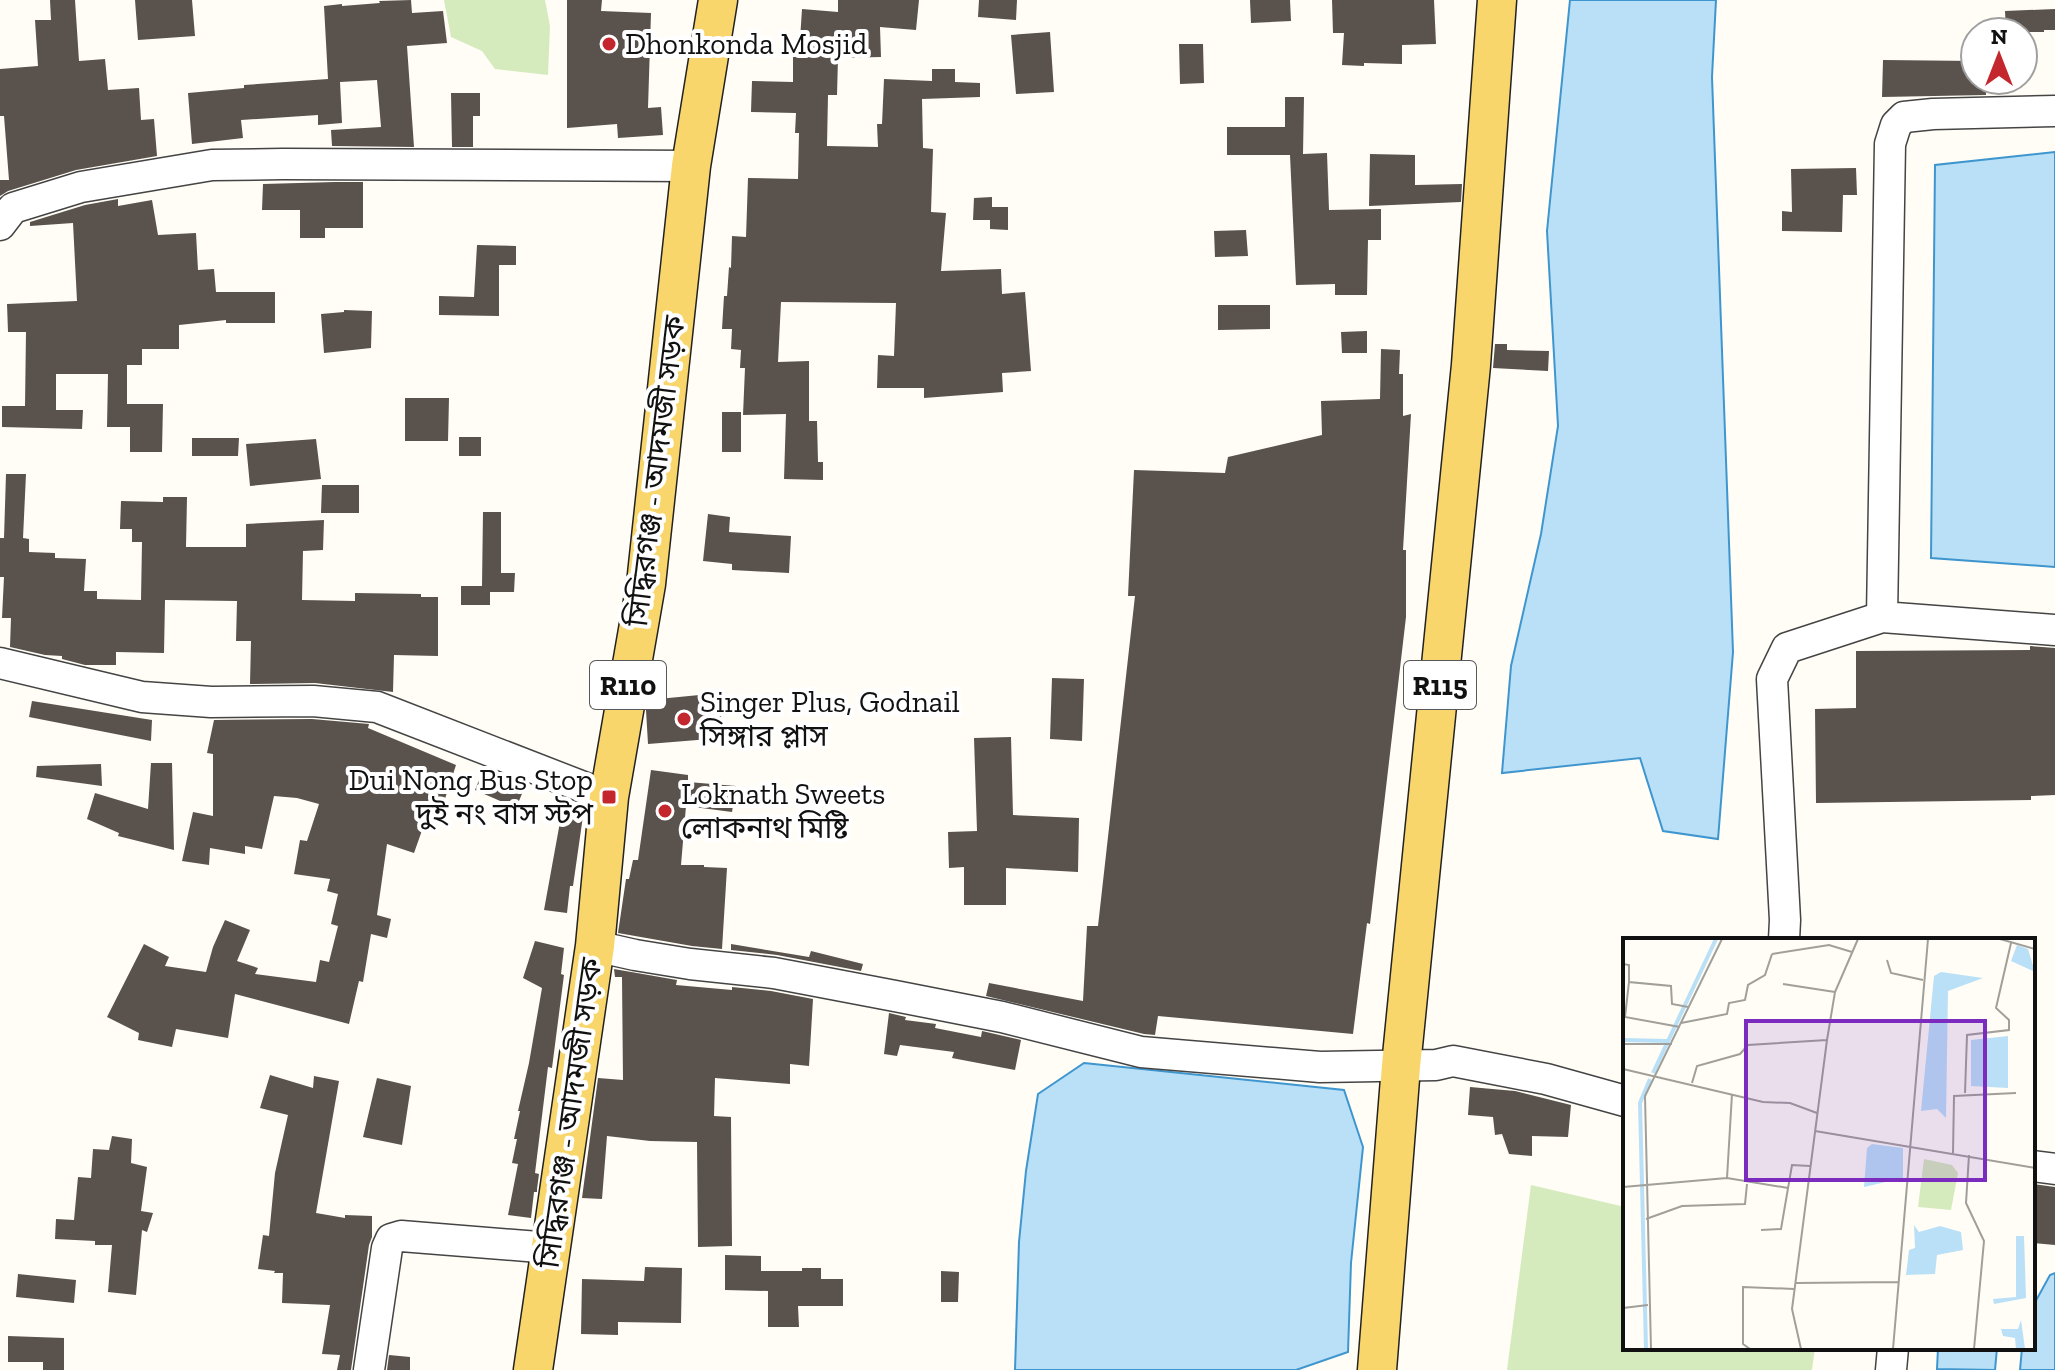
<svg xmlns="http://www.w3.org/2000/svg" width="2055" height="1370" font-family="'Zilla Slab','Noto Sans Bengali',serif">
<style>
.green{fill:#d5ebbd}
.water{fill:#b9e0f7;stroke:#3f96cf;stroke-width:2}
.building{fill:#5a524d}
.lines{fill:none;stroke-linecap:round;stroke-linejoin:round}
.minor-casing{stroke:#444;stroke-width:33}
.major-casing{stroke:#222;stroke-width:41}
.minor{stroke:#fff;stroke-width:30}
.major{stroke:#f9d66b;stroke-width:38}
.poi-dot{fill:#c4262e;stroke:#fff;stroke-width:3}
.labels{text-anchor:middle;stroke-width:8;stroke-linejoin:round;paint-order:stroke}
.shield{fill:#fff;stroke:#585858;stroke-width:2}
.shield-label{font-size:28px;font-weight:bold;fill:#111}
.poi-label{font-size:30px;fill:#111;stroke:#fff;text-anchor:start}
.street-label{font-size:30px;fill:#111;stroke:#fff}
.inset-river{fill:none;stroke:#b9e0f7;stroke-width:4}
.inset-road{fill:none;stroke:#a09f9a;stroke-width:2}
.view{fill:#7b2cbf;fill-opacity:0.15;stroke:#7b2cbf;stroke-width:4}
.inset-edge{fill:none;stroke:#111;stroke-width:4}
</style>
<rect width="100%" height="100%" fill="#fffdf5"/>
<!-- green -->
<path class="green" d="M444,0H545L550,26L548,75L495,69L482,51L451,37Z
M1531,1185L1625,1207V1348H1815L1812,1370H1507Z"/>
<!-- water -->
<path class="water" d="M1570,0H1716L1712,77L1733,652L1718,839L1663,831L1640,758L1502,773L1511,666L1541,534L1558,426L1547,231Z
M2055,152V567L1931,558L1935,165Z
M1084,1063L1344,1090L1363,1147L1351,1263L1348,1352L1296,1370H1015L1019,1242L1026,1171L1038,1094Z
M2055,1273V1370H2020L2022,1348H2033V1306L2050,1275Z
M1938,1348H1997L1995,1370L1937,1369Z"/>
<!-- building -->
<path class="building" d="M50,0H75L79,61L105,59L108,90L139,88L141,120L154,119L157,156L76,170L8,191L0,196V180H9L4,116H0V69L38,66L35,20H51Z
M135,0H192L195,36L138,40Z
M411,0L412,13L443,11L447,43L407,46L414,147L332,146L331,130L381,127L377,80L340,82L342,123L318,125V115L241,120L243,138L192,144L188,93L244,88V85L328,79L324,6L342,4V6L380,3L379,1Z
M567,0H602L601,11L651,13L648,108L661,107L663,135L618,138L617,124L567,128Z
M838,0H919L916,30L880,27L881,57L838,58L837,95H828L827,146L878,147L877,124H882L884,79L932,81V69H955V82L980,83V97L922,99L923,148L933,149L931,212L946,213L941,271L1001,269L1002,294L1025,292L1031,371L1002,373L1003,392L924,398V388H877L878,355L894,356L896,303L781,302L778,362L809,361V421H817L818,462H823V480L784,479L786,414L743,415L745,368H740L741,350L731,349L732,329H722L724,296H727L729,267L731,268L732,236L746,237L748,178L798,179L799,133H795L796,113L751,112L752,81L793,82V55H799L802,9L838,12Z
M979,0H1017L1016,20L978,17Z
M1250,0H1290L1291,21L1251,23Z
M1332,0H1434L1436,44L1402,45V64L1364,63V66L1342,65L1344,33H1333Z
M2055,9V30H2044V32H2006L2005,11Z
M1050,32L1054,92L1016,94L1011,35Z
M1179,44H1203L1204,83L1180,84Z
M1883,60L1975,61V80H1986V95L1882,97Z
M451,93H480V116H473V147H452Z
M1285,97H1304L1303,154L1327,153L1329,210L1381,209V240H1368L1367,295H1335V284L1296,285L1290,155H1227V127H1285Z
M1370,154L1415,155V185L1462,184L1461,202L1369,206Z
M1856,168L1857,195H1843L1842,232L1782,231V211L1792,212L1791,169Z
M335,182H363V228H325V238H300V210H262L263,184Z
M992,197V207H1008V230L990,229V220H973L974,198Z
M118,199V206L152,200L158,235L196,233L198,270L214,269L216,292H275V323H226V320L179,325V349H142V365H127V404H163L162,452H130V427H107L108,374H56V410H83L82,429L2,427V406H25L26,332H8L7,304L77,301L73,223L30,226V222L85,205Z
M1246,230L1248,256L1215,257L1214,231Z
M477,245L516,246V265H499V316L439,315V296L474,297Z
M1218,305H1270V329L1218,330Z
M344,310L372,311L371,348L324,353L321,314L344,312Z
M1367,331V353H1342L1341,332Z
M1495,344H1507V350L1549,351L1548,371L1493,368Z
M1381,349L1400,350L1399,374H1403V416L1411,414L1403,550H1406V617L1370,924L1367,923L1353,1034L1158,1016L1155,1035L1144,1034L986,996L989,983L1083,1001L1087,926H1098L1135,596H1128L1134,470L1225,473L1228,457L1322,435L1321,401L1380,399Z
M405,398H449L448,441H405Z
M722,412H741V452H722Z
M459,437H481V456H459Z
M192,438H239L238,456H192Z
M316,439L321,479L250,486L246,444Z
M6,474H26L23,538L29,539V552L55,553V558L86,559L84,591H97V599L141,600L142,542H132V529H120L121,501L163,502V497H187L186,547H246V524L324,520L323,550L303,551L302,600L355,601V593L421,594V597H438V656L394,655L393,692L315,683L250,684L251,641H236L237,601L165,600L164,653L116,652V665H85L62,659V656L45,655L10,647L11,618H2L4,577H0V538H4Z
M322,485H359V513H321Z
M483,512H501V573H515L514,592H490V605H461V586H482Z
M708,514L730,517L729,532L791,536L789,573L732,570V564L703,561Z
M2030,646L2055,648V795L2031,796V800L1816,803L1815,709L1856,708V651L2030,650Z
M1052,678L1084,679L1082,741L1050,739Z
M720,693L722,738L648,744L646,710L648,700Z
M32,701L152,720L151,741L29,717Z
M312,719L369,724L368,728L456,765L442,808L431,805L414,853L387,844L377,915L391,919L387,938L371,934L363,982L359,981L349,1024L235,994L228,1038L176,1029L172,1047L138,1040L139,1033L107,1017L144,944L169,957L165,966L206,972L213,947L225,920L250,930L237,961L258,968L255,974L316,982L320,960L329,962L338,926L331,924L338,894L327,891L330,879L294,874L300,840L307,841L319,804L297,798L274,796L262,849L245,846V854L210,848L209,865L182,861L193,812L213,816V754L207,753L214,720Z
M1011,737L1013,815L1079,818L1078,872L1006,868V905H964V867L949,868L948,832L977,831L974,738Z
M151,763H172L174,850L118,836L119,833L87,819L95,793L148,809Z
M101,764L102,786L36,777L37,766Z
M651,770L688,775V782L736,786L732,812L686,806L681,865H704V867L727,868L722,949L692,946L618,933L626,879H629L633,860H638Z
M482,773L524,789L516,808L475,790Z
M562,811L583,816L573,886H570L567,913L544,910Z
M535,941L564,948L561,974L564,975L552,1068L548,1067L535,1173L539,1174L537,1189V1192H534L531,1218L508,1215L518,1164L512,1163L517,1139H514L520,1111H518L529,1063L542,988L523,978Z
M731,944L809,957L811,951L863,964L861,971L777,955L731,950Z
M614,969L677,980L676,985L732,990V987L771,991L813,999L809,1066L790,1064V1084L715,1078L714,1116L731,1117L732,1246L698,1247L697,1142L650,1141L607,1136L602,1199L582,1198L598,1078L623,1080L622,977H615Z
M889,1013L906,1017L905,1020L936,1024L935,1028L981,1037L982,1031L1021,1040L1015,1070L952,1058L954,1052L900,1045L897,1056L884,1054Z
M270,1075L313,1088L314,1076L339,1081L316,1213L345,1218V1215L372,1216V1237L369,1245L351,1370H337L340,1355L322,1354L330,1305L282,1303L283,1273H274L275,1271L258,1269L263,1235L269,1236L275,1173L288,1115L260,1108Z
M377,1078L411,1086L402,1145L363,1137Z
M1470,1087L1515,1091L1571,1105L1568,1137L1532,1136V1156L1509,1154L1502,1134L1495,1135L1493,1117L1468,1115Z
M112,1136L132,1139L131,1163L147,1167L141,1211L153,1213L147,1232L142,1230L136,1295L108,1292L112,1245H95V1241L55,1239L56,1219L74,1220L78,1177L91,1178L93,1149L109,1150Z
M2033,1184L2055,1187V1245L2033,1243L2035,1215H2033Z
M725,1255L761,1256V1271H802V1268H821V1279H843V1306H798L799,1327H768V1291L725,1290Z
M645,1267L682,1268L681,1323L618,1322V1335L581,1334L582,1279L644,1281Z
M941,1271L959,1272L958,1302H941Z
M18,1274L76,1280L74,1303L16,1297Z
M8,1336L64,1338V1370H43V1362H8Z
M389,1355L410,1357V1370H387Z"/>
<g class="lines">
<defs>
<path id="minor" d="M0,225L13,208L81,187L212,165L283,164L691,166
M1882,617L1890,144L1896,125L1904,117L1933,114L2055,111
M0,663L142,697L211,702L313,701L377,707L609,797
M1784,940L1785,920L1772,679L1787,648L1882,617L2055,630
M595,946L635,955L690,964L774,973L895,996L1002,1017L1141,1052L1320,1067L1436,1065L1453,1061L1546,1079L1625,1101
M2033,1166L2055,1169
M369,1370L387,1248L391,1239L401,1236L551,1248
M1891,1370L1893,1348"/>
<path id="major" d="M533,1370L595,946L609,797L646,584L691,166L718,0
M1377,1370L1401,1066L1471,365L1497,0"/>
</defs>
<!-- minor casing -->
<use href="#minor" class="minor-casing"/>
<!-- major casing -->
<use href="#major" class="major-casing"/>
<!-- minor -->
<use href="#minor" class="minor"/>
<!-- major -->
<use href="#major" class="major"/>
</g>
<!-- markers -->
<g class="poi-dot">
<circle cx="609" cy="44" r="8"/>
<circle cx="684" cy="719" r="8"/>
<rect x="601" y="789" width="16" height="16" rx="4"/>
<circle cx="665" cy="811" r="8"/>
</g>
<g class="labels">
<!-- shield labels -->
<g class="shield">
<rect x="590" y="661" width="76" height="48" rx="6"/>
<rect x="1404" y="661" width="72" height="48" rx="6"/>
</g>
<g class="shield-label">
<text x="628" y="695">R110</text>
<text x="1440" y="695">R115</text>
</g>
<!-- poi labels -->
<g class="poi-label">
<text x="625" y="54">Dhonkonda Mosjid</text>
<text x="700" y="712">Singer Plus, Godnail<tspan x="700" dy="34">সিঙ্গার প্লাস</tspan></text>
<text x="593" y="790" text-anchor="end">Dui Nong Bus Stop<tspan x="593" dy="34">দুই নং বাস স্টপ</tspan></text>
<text x="681" y="804">Loknath Sweets<tspan x="681" dy="34">লোকনাথ মিষ্টি</tspan></text>
</g>
<!-- street labels -->
<g class="street-label">
<text transform="translate(656 471) rotate(-83)" y="10">সিদ্ধিরগঞ্জ - আদমজী সড়ক</text>
<text transform="translate(570 1113) rotate(-82)" y="10">সিদ্ধিরগঞ্জ - আদমজী সড়ক</text>
</g>
</g>
<!-- overview -->
<g transform="translate(1623 938)">
<rect width="412" height="412" fill="#fffdf5"/>
<path d="M301,221L329,227L335,235L328,272L295,269Z" fill="#d5ebbd"/>
<path d="M394,7L405,11L412,34L388,23ZM318,34L360,40L325,53L323,180L314,171L298,173L311,38ZM385,98V150L348,148V102ZM249,206L280,210V240L241,249L244,210ZM291,287L296,294L317,288L338,294L340,312L314,317L312,336L283,337L286,312L292,310ZM393,298H401L403,360L371,366L370,361L393,359ZM398,382L402,411H393L392,400L380,398L378,391H395Z" fill="#b9e0f7"/>
<path class="inset-river" d="M0,102L44,103M30,135L93,1M23,411L17,165L27,141"/>
<path class="inset-road" d="M377,1L412,11M149,16L206,7L229,14M264,22L268,35L300,42M0,26L6,27V44L48,48L49,66L65,69M6,44L2,79L57,89M160,46L212,54M58,85L104,76L106,65L122,62L125,47L142,37L149,16M0,106H49M0,131L140,164L167,165L194,175M69,145L74,128L117,116L125,107L204,102M342,155L344,97L386,92V82L373,70L388,5M192,193L412,230M330,215L331,158L393,155M346,217L343,265L361,303L351,411M104,240L109,156M0,249L104,240L165,250M23,281L59,268L122,266L124,246M138,292L158,291L169,227L187,228M173,345L276,344M0,370L25,367M28,411L22,158L99,1M127,411L120,406V349L171,351M178,411L169,371L204,102L212,54L235,1M270,411L305,1"/>
<path class="view" d="M123,83H362V242H123Z"/>
<rect width="412" height="412" class="inset-edge"/>
</g>
<!-- north arrow -->
<g transform="translate(1999 56)"><circle r="38" fill="#ffffff" stroke="#a0a0a0" stroke-width="2"/>
<path d="M0-6L14 30L0 20L-14 30Z" fill="#c4262e"/>
<text y="-12" font-size="22" font-weight="bold" text-anchor="middle" fill="#111111">N</text>
</g>
</svg>
